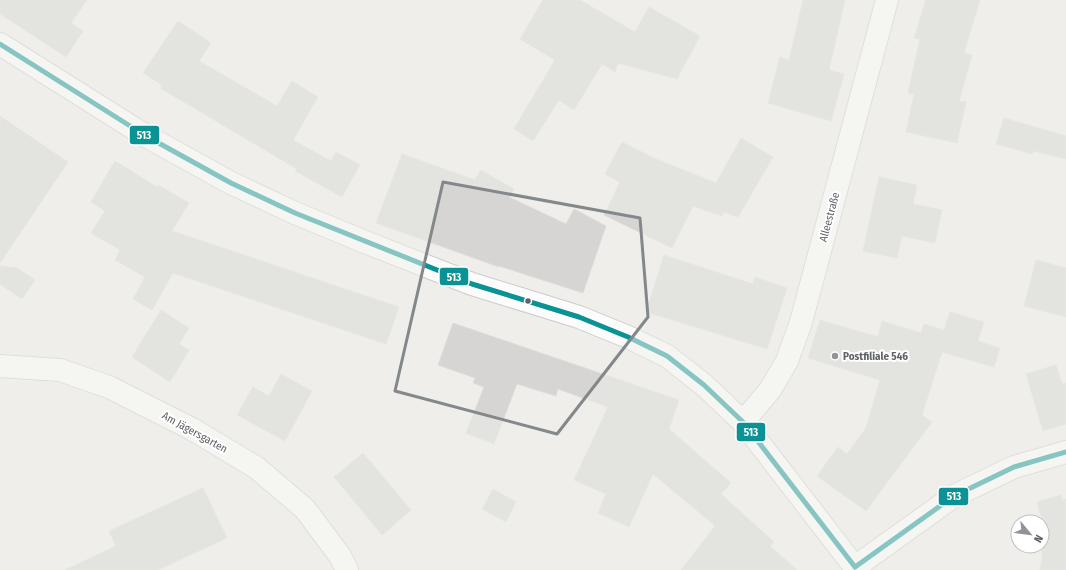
<svg xmlns="http://www.w3.org/2000/svg" width="1066" height="570" font-family="'Fira Sans Condensed',sans-serif">
<style>
.building{fill:#d6d5d3;stroke:#deddd9}
.lines{fill:none;stroke-linecap:round;stroke-linejoin:round}
.minor-casing{stroke:#cbcccc;stroke-width:24}
.tertiary-casing{stroke:#cbcccc;stroke-width:24}
.minor{stroke:#fdfcfc;stroke-width:22}
.tertiary{stroke:#fdfcfc;stroke-width:22}
.bus-1-casing{stroke:#fff;stroke-width:8}
.bus-1{stroke:#0a9294;stroke-width:5}
.marked{fill:none;stroke:#84888a;stroke-width:3;stroke-linejoin:round}
.bus-dot{fill:#5f6368;stroke:#fff;stroke-width:1.5}
.poi-dot{fill:#919496;stroke:#fff;stroke-width:1.5}
.labels{text-anchor:middle;stroke-width:4;stroke-linejoin:round;paint-order:stroke}
.street-label{font-size:11px;fill:#5f6368;stroke:#fff}
.poi-label{font-size:11px;font-weight:bold;fill:#5f6368;stroke:#fff;text-anchor:start}
.line-badge{stroke:#fff;stroke-width:1.5}
.badge-label{font-size:11px;text-anchor:middle;font-weight:bold;fill:#fff}
</style>
<rect width="100%" height="100%" fill="#efeeea"/>
<!-- building -->
<path class="building" d="M0,0H87L71,23L83,31L66,57L0,14Z
M543,0H580L635,32L649,7L700,36L677,79L618,63L615,72L602,64L574,110L559,100L533,141L514,129L555,60L520,39Z
M803,0H845L829,70L844,74L831,121L768,103L780,57L789,60Z
M926,0H980L964,53L972,55L959,101L966,102L957,143L906,132L914,94L908,93L920,39L914,38Z
M178,21L211,43L199,61L277,106L292,81L318,97L293,140L331,161L336,152L360,165L342,197L295,171L297,169L160,88L162,85L143,73Z
M0,116L68,162L0,263Z
M1004,118L1066,136V159L1033,151L1032,154L996,144Z
M741,138L773,157L738,217L724,212L722,216L693,206L672,248L604,215L620,182L605,174L622,142L656,159L716,183Z
M402,154L475,180L481,170L514,189L509,197L566,224L574,209L606,226L583,293L499,266V267L376,223Z
M115,161L157,187L158,185L189,203L172,231L399,307L386,344L173,273L152,310L133,299L145,277L115,260L120,250L91,233L105,211L91,202Z
M879,177L917,185L913,204L942,210L935,243L902,236L897,258L863,251Z
M664,255L753,284L755,277L787,288L767,349L646,312Z
M1036,260L1066,268V317L1024,306Z
M0,266L17,268L35,280L22,299L0,284Z
M161,310L189,328L179,344L189,350L170,382L132,357Z
M950,312L984,322L978,341L1000,348L994,367L942,352L922,415L932,422L866,511L817,476L838,447L847,454L866,428L880,380L808,358L820,320L878,337L882,321L921,333L924,324L944,330Z
M453,323L679,400L669,429L731,483L721,494L774,542L770,546L797,570H681L715,526L653,474L629,527L598,513L606,494L574,480L608,407L558,389L556,396L517,384L494,444L466,433L484,387L473,383L475,378L438,365Z
M1056,365L1062,384L1066,383V424L1043,431L1026,374Z
M281,374L312,391L285,441L237,415L253,387L269,396Z
M363,453L411,510L382,535L334,477Z
M203,488L227,538L158,570H65L116,546L109,531Z
M493,489L516,502L506,522L482,509Z
M1061,495L1062,500L1066,499V570H1040L1042,559V520L1037,502Z"/>
<g class="lines">
<defs>
<path id="minor" d="M0,366L60,370L109,387L192,429L257,468L305,509L340,556L347,570
M743,422L770,390L787,361L801,322L887,0
M855,567L954,496L1014,467L1066,452"/>
<path id="tertiary" d="M0,44L146,136L231,183L295,213L365,242L472,284L579,317L628,337L667,356L704,385L743,422L857,570"/>
</defs>
<!-- minor casing -->
<use href="#minor" class="minor-casing"/>
<!-- tertiary casing -->
<use href="#tertiary" class="tertiary-casing"/>
<!-- minor -->
<use href="#minor" class="minor"/>
<!-- tertiary -->
<use href="#tertiary" class="tertiary"/>
<defs>
<path id="bus-1" d="M0,44L146,136L231,183L295,213L472,284L579,317L628,337L667,356L704,385L743,422L855,567
M855,567L954,496L1014,467L1066,452"/>
</defs>
<!-- bus-1 casing -->
<use href="#bus-1" class="bus-1-casing"/>
<!-- bus-1 -->
<use href="#bus-1" class="bus-1"/>
</g>
<!-- marked area -->
<path d="M0 0H1066V570H0ZM443,182L640,218L648,317L557,434L395,391Z" fill="#efeeea" fill-opacity=".55" fill-rule="evenodd"/>
<path class="marked" d="M443,182L640,218L648,317L557,434L395,391Z"/>
<!-- markers -->
<circle class="bus-dot" cx="528" cy="301" r="3.5"/>
<circle class="poi-dot" cx="835" cy="356" r="4"/>
<g class="labels">
<!-- street labels -->
<g class="street-label">
<text transform="translate(829 217) rotate(-75)" y="4">Alleestraße</text>
<text transform="translate(195 432) rotate(29)" y="4">Am Jägersgarten</text>
</g>
<!-- poi labels -->
<g class="poi-label">
<text x="843" y="360">Postfiliale 546</text>
</g>
</g>
<g class="line-badge">
<rect x="129" y="125" width="31" height="20" rx="4" fill="#0a9294"/>
<rect x="439" y="267" width="30" height="19" rx="4" fill="#0a9294"/>
<rect x="736" y="422" width="30" height="20" rx="4" fill="#0a9294"/>
<rect x="938" y="487" width="31" height="19" rx="4" fill="#0a9294"/>
</g>
<g class="badge-label">
<text x="144" y="139">513</text>
<text x="454" y="281">513</text>
<text x="751" y="436">513</text>
<text x="954" y="500">513</text>
</g>
<!-- north arrow -->
<g transform="translate(1030 534) rotate(119)"><circle r="19" fill="#ffffff" stroke="#bfc1c3"/>
<path d="M0-3L7 15L0 10L-7 15Z" fill="#919496"/>
<text y="-6" font-size="11" font-weight="bold" text-anchor="middle" fill="#5f6368">N</text>
</g>
</svg>
